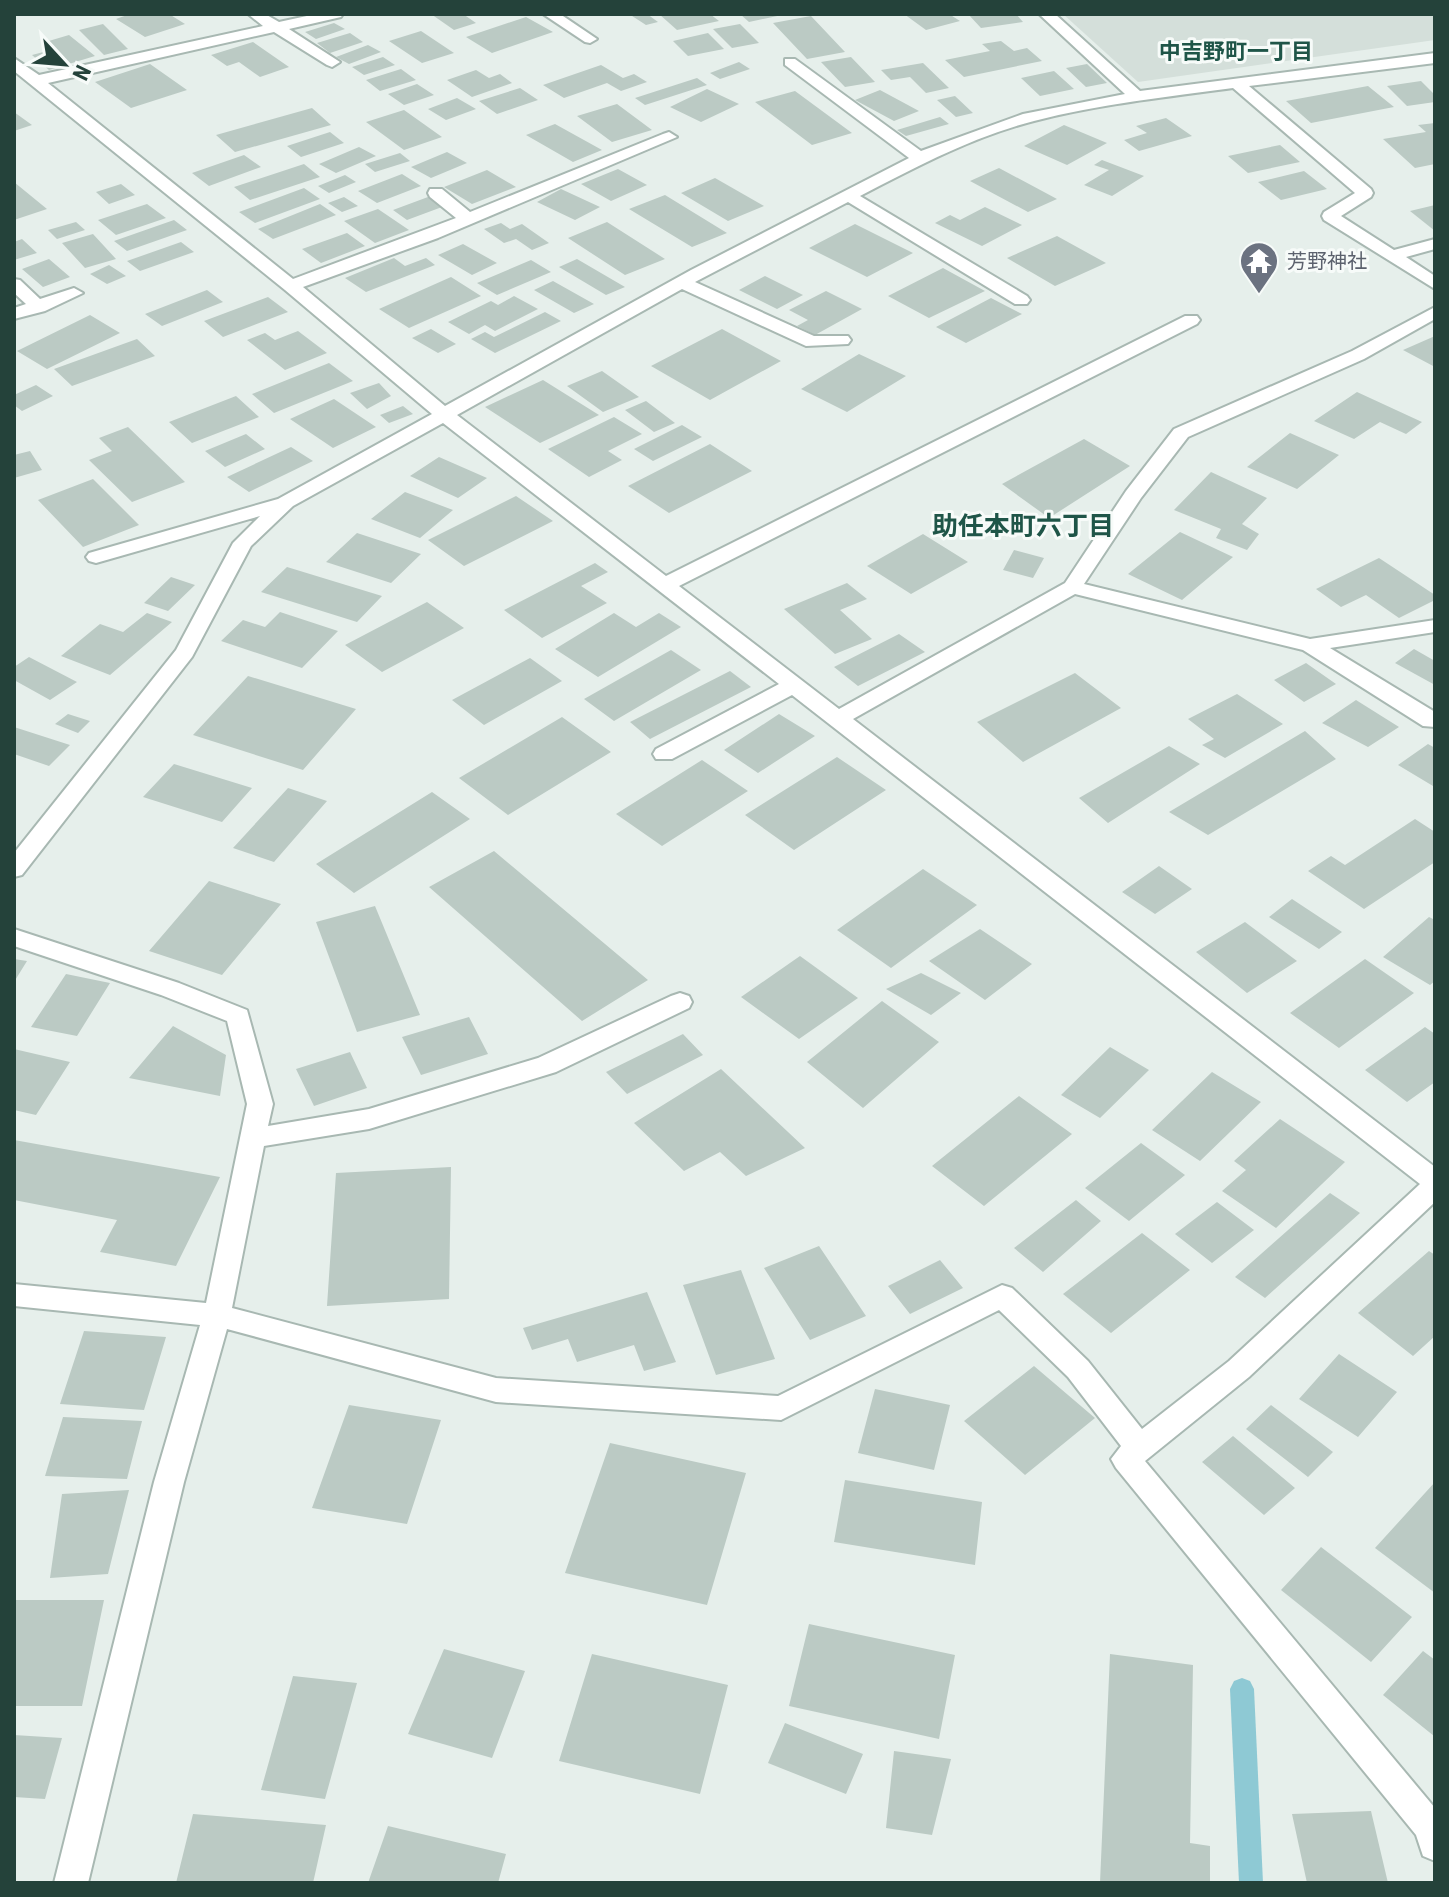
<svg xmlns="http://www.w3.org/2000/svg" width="1449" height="1897" font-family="'Roboto Condensed','Noto Sans JP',sans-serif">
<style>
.built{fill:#d4dfda}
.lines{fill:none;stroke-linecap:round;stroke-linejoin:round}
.stream{fill:#8ec9d4;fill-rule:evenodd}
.building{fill:#bbcac4}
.minor-casing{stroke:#a8b8b2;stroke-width:4}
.minor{fill:#fff;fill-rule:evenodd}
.labels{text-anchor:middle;stroke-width:6;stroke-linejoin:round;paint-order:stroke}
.far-worship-label{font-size:20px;fill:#5b616d;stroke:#f7fbf9;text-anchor:start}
.far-neighbourhood-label{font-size:22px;font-weight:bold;fill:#1f5548;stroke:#f7fbf9}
.neighbourhood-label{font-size:26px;font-weight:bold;fill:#1f5548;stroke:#f7fbf9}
</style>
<rect width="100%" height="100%" fill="#e6efeb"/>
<!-- built -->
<path class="built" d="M1063,14H1435V40L1138,82Z"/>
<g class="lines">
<!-- stream -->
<path class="stream" d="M1242,1678L1250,1681L1254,1689L1263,1883H1239L1230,1689L1234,1681Z"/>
</g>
<!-- building -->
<path class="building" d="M130,14H169L185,24L145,37L116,19Z
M431,14H463L476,23L454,30Z
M629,14H647L658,22L646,25Z
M659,14H710L719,21L677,30Z
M740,14H782V15L749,22Z
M904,14H949L960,21L926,30Z
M968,14H1016L1023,22L981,28Z
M811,16L845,52L807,59L773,23Z
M526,17L553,32L492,53L466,37Z
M334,23L345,29L316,39L305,32Z
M103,24L128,49L104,55L79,30Z
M740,24L759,43L732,48L713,29Z
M421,31L454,53L422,63L389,41Z
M350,33L363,42L330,53L317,43Z
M708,33L724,49L688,56L673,41Z
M69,35L95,56L49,70L32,55L51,50L42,43Z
M1001,41L1014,51L1027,48L1042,61L964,77L945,60L990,51L982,44Z
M253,42L289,67L260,77L239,62L227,66L211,55Z
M368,45L381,52L349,64L336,57Z
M383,57L395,65L364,75L352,67Z
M851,57L875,82L845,87L821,62Z
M739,62L750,69L720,79L710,73Z
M923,63L949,88L926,93L910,77L891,80L881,70Z
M150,64L187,90L131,108L95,82Z
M1087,64L1107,83L1086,87L1066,68Z
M601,65L623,78L634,74L647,82L621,91L607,83L564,98L543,85Z
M401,69L416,80L380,91L366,80Z
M476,70L489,78L500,74L512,83L472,97L447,80Z
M1054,71L1074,89L1040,96L1021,78Z
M697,78L707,85L645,105L635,98Z
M1421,81L1435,95V102L1407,106L1387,86Z
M417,84L434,95L404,105L388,94Z
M1368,86L1394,107L1311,123L1286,101Z
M520,88L538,100L497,114L479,101Z
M707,89L739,104L701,122L670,107Z
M880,90L919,111L894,121L855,100Z
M795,91L852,133L812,145L755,102Z
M955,96L973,113L956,117L937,100Z
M457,98L476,109L446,120L428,109Z
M617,104L652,130L612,142L577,116Z
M312,108L331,125L235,152L216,135Z
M404,110L442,137L404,150L366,122Z
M14,112L32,125L14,131Z
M940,117L949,124L906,136L897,130Z
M1166,118L1192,136L1139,151L1124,140L1147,133L1136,126Z
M1435,123V164L1415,168L1383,139L1426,132L1418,125Z
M555,124L602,150L573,162L526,135Z
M1064,125L1107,143L1067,165L1024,146Z
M330,132L344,143L301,157L287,146Z
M1280,145L1300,162L1248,173L1228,156Z
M359,147L376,156L336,173L319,164Z
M447,152L467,163L431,178L411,167Z
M400,153L410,161L375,172L365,164Z
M244,155L261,167L209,186L192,173Z
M1102,160L1144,176L1112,196L1084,185L1109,170L1094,165Z
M304,164L320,177L250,200L234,187Z
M999,168L1057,199L1028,212L970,181Z
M618,169L647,185L611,201L581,184Z
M487,170L516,187L472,204L444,187Z
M1304,171L1327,189L1281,200L1258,182Z
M402,174L421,186L377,203L358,191Z
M345,175L356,182L329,193L318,186Z
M715,178L764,206L728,221L681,193Z
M14,182L47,209L14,220Z
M121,184L135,195L109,204L96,192Z
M304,188L320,199L255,223L239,212Z
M561,189L600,207L575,220L537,202Z
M665,195L727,233L692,247L629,209Z
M344,197L358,206L342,212L328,203Z
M428,197L442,207L407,220L393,210Z
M147,204L166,218L116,235L98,220Z
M320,204L336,215L273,239L258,229Z
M1435,205V231L1410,211Z
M985,207L1022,225L982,246L935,223L950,215L960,220Z
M378,209L409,230L375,243L344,221Z
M174,220L187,230L127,251L114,241Z
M76,222L85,230L57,239L48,230Z
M607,222L665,259L625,275L568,238Z
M501,223L510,229L522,224L549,243L532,250L516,239L504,243L484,229Z
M855,224L913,253L867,277L809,248Z
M347,233L365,246L321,263L302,249Z
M93,234L116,259L85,268L62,243Z
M1057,236L1106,263L1055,286L1007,258Z
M22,239L37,253L14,260V242Z
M181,242L194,252L140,271L127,261Z
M463,244L497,263L472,275L438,255Z
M394,258L405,266L426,258L435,265L366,292L345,278Z
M49,259L70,277L43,287L22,269Z
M577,259L625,287L606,295L559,267Z
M531,260L551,272L497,295L477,283Z
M109,265L126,276L107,284L90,274Z
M943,268L985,291L929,318L888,296Z
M765,276L803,295L777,309L739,290Z
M451,277L481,296L409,328L379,309Z
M553,281L594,304L574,313L534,290Z
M207,290L223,302L162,326L145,314Z
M826,291L862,309L815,335L797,326L808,320L789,310Z
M514,296L538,309L495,331L485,325L469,334L448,322L491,301L498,305Z
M268,297L288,312L223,337L204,321Z
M991,298L1022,314L966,343L936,327Z
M545,312L561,321L495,353L471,339L485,332L494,337Z
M90,315L120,333L47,369L17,351Z
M431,329L456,344L438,353L412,338Z
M722,329L781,361L710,400L651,366Z
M298,331L327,353L285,370L247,340L265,333L275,340Z
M1435,336V367L1403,350Z
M137,339L155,356L72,386L54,369Z
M859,354L906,376L847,412L801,389Z
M329,363L353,381L274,413L252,394Z
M602,371L639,397L603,412L567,386Z
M543,380L599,415L540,443L485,407Z
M379,383L391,396L367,409L350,393Z
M36,385L53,396L22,411L14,405V395Z
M1357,392L1422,422L1406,434L1380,422L1354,439L1314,421Z
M236,396L259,417L192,443L169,422Z
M334,399L376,427L333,448L290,419Z
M646,401L675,423L654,432L625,410Z
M403,406L413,414L389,423L380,415Z
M614,417L642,434L608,451L622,460L589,477L548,449Z
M682,425L702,437L653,461L634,449Z
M128,427L185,482L132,502L89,460L112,451L99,438Z
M1290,433L1339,455L1297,489L1247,467Z
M246,434L265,449L225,467L205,451Z
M1084,439L1130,466L1049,518L1002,484Z
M710,444L752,471L669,513L628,486Z
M291,447L313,461L249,492L227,477Z
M30,451L42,470L14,478V455Z
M439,457L487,478L458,498L410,476Z
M1211,472L1267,498L1242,524L1259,534L1247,550L1216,538L1221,529L1174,510Z
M93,479L139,525L83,547L38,500Z
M405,492L453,510L420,538L371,519Z
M516,496L553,521L464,566L428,540Z
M1180,532L1233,557L1182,600L1128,574Z
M357,533L421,554L391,583L326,562Z
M923,534L968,562L911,594L867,566Z
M1014,550L1044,558L1033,578L1003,570Z
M1379,558L1435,595V600L1399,618L1366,595L1341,607L1316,589Z
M595,563L608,572L581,586L607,603L542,638L504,610Z
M287,567L382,596L357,622L261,592Z
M171,577L195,585L168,611L144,603Z
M847,583L867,599L840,610L872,639L835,654L784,609Z
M427,602L464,628L382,672L345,645Z
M280,612L338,631L302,668L221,641L243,620L265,627Z
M147,613L172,622L110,675L61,656L100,624L123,632Z
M614,613L636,627L659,613L681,627L598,677L555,649Z
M899,634L925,652L858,686L834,667Z
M1414,649L1435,661V685L1395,663Z
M671,650L701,670L614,721L584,699Z
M29,657L77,682L50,700L14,680V667Z
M530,658L562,681L484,725L452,700Z
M1306,663L1336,684L1304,702L1274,680Z
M730,671L751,687L650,739L630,722Z
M1075,673L1121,708L1023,762L977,722Z
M248,676L356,709L303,770L193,735Z
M1237,694L1283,724L1225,758L1202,745L1214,739L1188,719Z
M1356,700L1399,727L1368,747L1322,723Z
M68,714L90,721L78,733L55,724Z
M779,714L815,736L758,773L724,750Z
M562,717L611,752L508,815L459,778Z
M14,727L70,745L49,766L14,754Z
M1305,731L1336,759L1208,835L1169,812Z
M1428,744L1435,748L1433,786L1398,765Z
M1169,746L1200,764L1108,823L1079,798Z
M837,757L886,790L794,850L745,815Z
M702,760L748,791L662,846L616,814Z
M174,764L252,788L222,822L143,797Z
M288,788L327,801L274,862L233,848Z
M432,792L470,819L354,893L316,864Z
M1415,819L1435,832V862L1364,909L1308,871L1331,856L1345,865Z
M494,851L648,980L582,1021L429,887Z
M1159,866L1192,889L1155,914L1122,892Z
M923,869L977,905L891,968L837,930Z
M209,881L281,904L222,975L149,951Z
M1292,899L1342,932L1319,949L1269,917Z
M375,906L420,1015L357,1032L316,922Z
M1429,917L1435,920V981L1430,985L1383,957Z
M1245,922L1297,961L1247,993L1196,952Z
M980,929L1032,964L985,1000L929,961Z
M800,956L858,998L799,1039L741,997Z
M14,959L27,961L14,982Z
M1365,959L1414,993L1339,1048L1290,1013Z
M921,973L961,993L931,1015L886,989Z
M66,974L110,983L77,1036L31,1027Z
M882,1001L939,1042L863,1108L807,1062Z
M469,1017L488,1054L421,1075L402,1037Z
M173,1026L226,1055L220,1096L129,1078Z
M1425,1027L1435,1034V1082L1407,1102L1365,1070Z
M683,1034L703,1055L627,1094L606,1072Z
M1110,1047L1149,1070L1100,1118L1061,1095Z
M14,1049L70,1062L36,1115L14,1110Z
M350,1052L367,1088L314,1106L296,1069Z
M721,1069L805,1148L746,1176L720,1152L684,1171L634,1123Z
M1212,1072L1261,1102L1200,1161L1152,1130Z
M1019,1096L1072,1134L984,1206L932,1166Z
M1280,1119L1345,1162L1276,1228L1222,1191L1246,1170L1234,1161Z
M14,1140L220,1177L176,1266L100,1252L117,1220L14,1200Z
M1141,1143L1185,1175L1129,1221L1085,1188Z
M451,1167L449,1299L327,1306L336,1173Z
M1330,1193L1360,1213L1265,1298L1235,1277Z
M1076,1200L1101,1221L1043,1272L1014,1248Z
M1217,1202L1254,1230L1212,1263L1175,1234Z
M1142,1233L1190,1270L1111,1333L1063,1294Z
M819,1246L866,1316L810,1340L764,1268Z
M1429,1251L1435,1255V1336L1413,1356L1358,1313Z
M940,1260L963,1288L910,1314L888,1286Z
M741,1270L775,1359L716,1375L683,1285Z
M647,1292L676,1362L644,1371L634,1345L577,1362L568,1339L532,1350L523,1328Z
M84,1331L166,1337L144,1410L60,1404Z
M1339,1354L1397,1392L1358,1437L1299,1399Z
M1034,1366L1095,1418L1025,1475L964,1421Z
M875,1389L950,1405L934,1470L858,1453Z
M349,1405L441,1420L407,1524L312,1508Z
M1271,1405L1333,1452L1308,1477L1246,1429Z
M63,1417L142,1421L127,1479L45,1476Z
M1233,1436L1295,1488L1264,1515L1202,1462Z
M610,1443L746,1473L707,1605L565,1573Z
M845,1480L982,1502L975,1565L834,1542Z
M1435,1482V1593L1375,1548Z
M129,1490L108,1574L50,1578L62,1494Z
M1321,1547L1412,1617L1371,1662L1281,1590Z
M14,1600H104L82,1706H14Z
M809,1624L955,1655L939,1739L789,1706Z
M444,1649L525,1671L492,1758L408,1734Z
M1423,1651L1435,1660L1434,1736L1383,1695Z
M592,1654L728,1685L700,1794L559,1761Z
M1110,1654L1193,1665L1190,1843L1210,1846V1883H1100Z
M293,1676L357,1683L325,1799L261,1790Z
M785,1723L863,1754L846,1794L768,1763Z
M14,1735L62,1738L45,1799L14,1797Z
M894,1751L951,1759L932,1835L886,1828Z
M1371,1811L1388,1883H1307L1292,1814Z
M193,1814L326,1825L313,1883H176Z
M388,1826L506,1854L498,1883H368Z"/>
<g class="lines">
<defs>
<path id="minor" d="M248,14H265L279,22L316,14H343L341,17L289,29L340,62L332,67L327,65L274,32L48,83L293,279L456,218L430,197L428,193L430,189H442L470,212L663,134L669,132L677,137L438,238L303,287L445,406L691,270L909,158L785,65V59H795L921,151L1023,114L1125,94L1039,14H1055L1140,91L1435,53V63L1249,86L1371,189L1373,193L1371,197L1341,216L1394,250L1435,239V249L1406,257L1435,276V289L1324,220L1322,216L1324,212L1355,193L1233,88C1167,97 1099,104 1034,121C972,137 916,167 860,196L1027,296L1030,300L1027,304H1015L848,202L695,282L814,336H848L851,340L848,344L806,346L682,289L457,415L666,576L1185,316H1197L1200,320L1197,324L679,586L839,709L1065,583L1126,491L1174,429L1352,351L1435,307V319L1364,359L1188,437L1141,498L1084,584L1310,639L1435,620V632L1330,648L1435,712V727L1423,726L1303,650L1075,594L853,719L1435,1167V1202L1249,1377L1145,1461L1435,1808V1861L1423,1856L1416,1835L1116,1468L1111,1459L1121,1446L1068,1377L999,1310L781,1420L496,1402L227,1329L184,1482L88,1883H54L154,1482L200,1325L14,1306V1284L206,1303L247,1104L227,1021L161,995L14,946V929L179,983L247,1010L273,1104L268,1126L369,1109L538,1058L671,996L680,993L689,996L692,1002L689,1008L556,1072L369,1129L264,1146L232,1308L496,1378L778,1396L1002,1285L1012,1288L1088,1361L1142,1429L1229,1361L1420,1184L792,695L672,759H656L653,754L656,749L779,684L443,423L293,506L251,546L192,657L22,875L14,877V853L176,650L233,543L260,516L96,563L89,561L86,557L89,553L278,499L432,414L285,290L14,71V58L39,75L263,26Z
M543,14H560L597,39L590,43L585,42Z
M14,279L20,280L40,299L74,288L83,293L45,311L14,319V308L26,304L14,293Z"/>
</defs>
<!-- minor casing -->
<use href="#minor" class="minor-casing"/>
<!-- minor -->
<use href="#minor" class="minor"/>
</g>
<!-- icons -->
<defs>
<symbol id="temple-pin" viewBox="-11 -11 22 30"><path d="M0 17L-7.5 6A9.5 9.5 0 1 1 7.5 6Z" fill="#6b7280" stroke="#f7fbf9"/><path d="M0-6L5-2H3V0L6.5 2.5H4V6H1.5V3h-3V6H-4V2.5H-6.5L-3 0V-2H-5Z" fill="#fff"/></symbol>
</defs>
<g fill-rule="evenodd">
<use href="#temple-pin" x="1237" y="239" width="44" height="60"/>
</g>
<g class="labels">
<!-- far-worship labels -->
<g class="far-worship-label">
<text x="1287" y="268">芳野神社</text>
</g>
<!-- far-neighbourhood labels -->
<g class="far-neighbourhood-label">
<text x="1236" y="59">中吉野町一丁目</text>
</g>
<!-- neighbourhood labels -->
<g class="neighbourhood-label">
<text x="1023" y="535">助任本町六丁目</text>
</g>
</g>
<!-- border -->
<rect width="1449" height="1897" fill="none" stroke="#24423a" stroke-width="32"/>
<!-- north arrow -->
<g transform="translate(64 64) rotate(116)" stroke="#f7fbf9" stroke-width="6" paint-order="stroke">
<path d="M0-6L14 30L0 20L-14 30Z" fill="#24423a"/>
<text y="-12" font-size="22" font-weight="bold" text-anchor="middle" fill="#24423a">N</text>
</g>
</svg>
